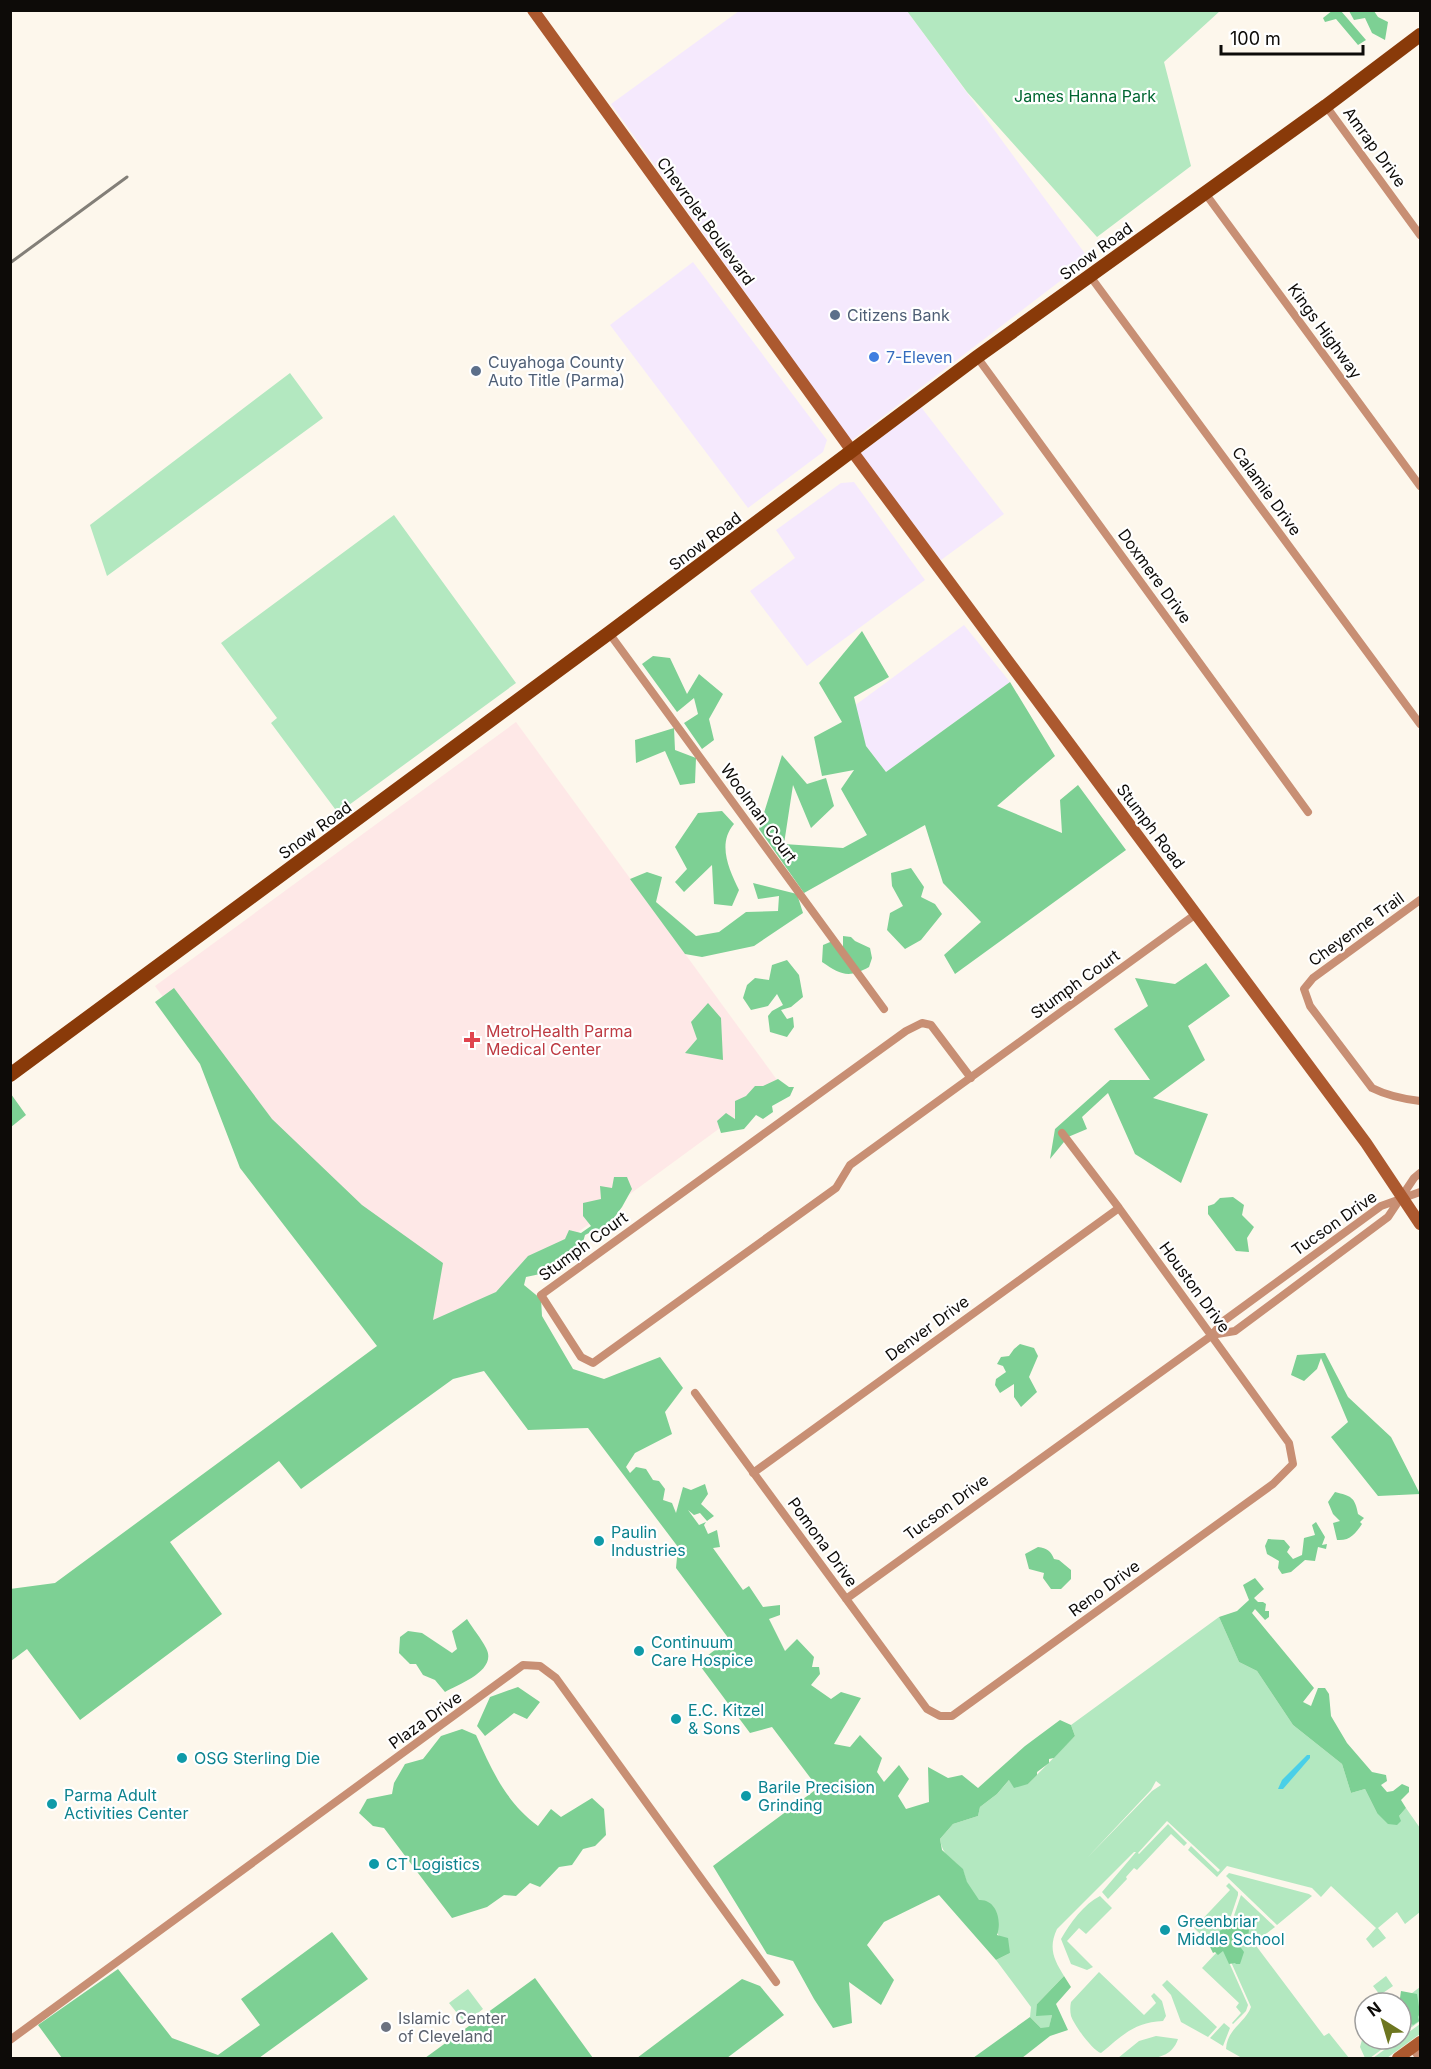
<svg xmlns="http://www.w3.org/2000/svg" width="1431" height="2069" font-family="Inter,sans-serif">
<style>
.commercial{fill:#f5e9fd}
.medical{fill:#fee8e7}
.green{fill:#b3e8c0;fill-rule:evenodd}
.forest{fill:#7dd094}
.water{fill:#4acfe8}
.lines{fill:none;stroke-linecap:round;stroke-linejoin:round}
.street{stroke:#c88f74;stroke-width:8}
.secondary{stroke:#ac592f;stroke-width:12}
.primary{stroke:#893a09;stroke-width:14}
.rail{stroke:#837f78;stroke-width:3}
.service-dot{fill:#5c6f8a;stroke:#fff;stroke-width:2}
.shop-dot{fill:#3f7fe0;stroke:#fff;stroke-width:2}
.health-dot{fill:#e0444e;stroke:#fff;stroke-width:2}
.culture-dot{fill:#0f9aa8;stroke:#fff;stroke-width:2}
.worship-dot{fill:#6b7280;stroke:#fff;stroke-width:2}
.labels{text-anchor:middle;stroke-width:4.5;stroke-linejoin:round;paint-order:stroke}
.park-label{font-size:16px;fill:#006631;stroke:#fff}
.street-label{font-size:16px;fill:#0d0b08;stroke:#fff}
.service-label{font-size:16px;fill:#4e5e75;stroke:#fff;text-anchor:start}
.shop-label{font-size:16px;fill:#366cbe;stroke:#fff;text-anchor:start}
.health-label{font-size:16px;fill:#be3a42;stroke:#fff;text-anchor:start}
.culture-label{font-size:16px;fill:#0d838f;stroke:#fff;text-anchor:start}
.worship-label{font-size:16px;fill:#5b616d;stroke:#fff;text-anchor:start}
</style>
<rect width="100%" height="100%" fill="#fdf7ec"/>
<!-- commercial -->
<path class="commercial" d="M739,11H907L1089,259L851,441L611,104Z
M693,262L827,440L823,452L748,508L610,325Z
M921,407L1004,514L941,560L860,454Z
M854,482L925,580L807,666L750,591L795,558L776,530L841,483Z
M964,625L1010,682L886,772L842,715Z"/>
<!-- medical -->
<path class="medical" d="M516,722L780,1084L420,1348L155,986Z"/>
<!-- green -->
<path class="green" d="M907,11H1220L1164,62L1191,166L1097,237L967,92Z
M290,373L323,418L107,576L90,525Z
M394,515L516,683L338,813L271,723L277,718L221,643Z
M1219,1617L1239,1662L1257,1671L1293,1725L1342,1764L1351,1793L1365,1789L1377,1813L1399,1816L1406,1808L1420,1828V1912L1405,1924L1397,1912L1378,1928L1386,1938L1373,1948L1366,1939L1376,1928L1331,1886L1321,1897L1312,1888L1227,1866L1217,1877L1188,1850L1191,1846L1218,1872L1220,1870L1167,1821L1138,1853L1139,1854L1168,1824L1187,1843L1184,1846L1171,1834L1137,1870L1134,1868L1126,1877L1127,1879L1108,1899L1102,1892L1136,1852H1134L1057,1929C1048,1948 1054,1960 1064,1976L1037,2004L1052,2015L1049,2028H1041L1030,2017L1031,2007L996,1960L1010,1953C995,1931 983,1907 968,1885C965,1880 965,1872 961,1868C951,1856 943,1857 940,1839L953,1824L978,1816L980,1807L997,1794L1010,1779L1028,1784L1075,1736L1071,1725ZM1156,1781L1161,1785L1152,1791L1087,1858L1151,1790Z
M1229,1873L1309,1894L1312,1896L1277,1925L1226,1876Z
M1229,1883L1238,1892V1895L1223,1940L1224,1951L1248,2005L1246,2011L1233,2024L1232,2023L1241,2013L1236,2007L1239,2003L1202,1968L1218,1951L1194,1928L1230,1890L1226,1886Z
M1241,1895L1275,1927L1254,1943L1324,2036L1329,2033L1349,2058H1242L1226,2049C1227,2029 1245,2023 1251,2007L1227,1953V1936Z
M1100,1896L1112,1908L1086,1934L1079,1928L1067,1941L1093,1967L1087,1970L1071,1964L1061,1939C1070,1923 1084,1904 1100,1896Z
M1099,1972L1144,2015L1156,2003L1151,1996L1154,1993L1162,2001L1166,2016L1163,2021C1134,2022 1122,2036 1101,2053C1093,2051 1074,2025 1071,2016C1070,2011 1070,2006 1071,2002Z
M1386,1976L1393,1986L1380,1995L1373,1986Z
M1167,1980L1217,2027L1208,2037L1181,2022L1171,1995L1162,1985Z
M1420,1987V2021L1401,2035V2003H1399Z
M468,1989L483,2009L465,2023L449,2003Z
M1224,2023L1230,2028L1223,2046L1210,2038Z
M1420,2024V2034L1387,2058H1373Z
M1365,2029V2039H1396L1370,2058H1365L1360,2047Z
M1156,2036L1178,2039C1170,2064 1139,2059 1118,2058L1139,2041Z"/>
<!-- forest -->
<path class="forest" d="M1333,10L1341,11L1366,40L1358,45L1336,19L1325,22L1323,18Z
M1349,11H1374L1378,17L1388,22L1385,40L1372,33L1365,18L1354,20Z
M862,631L889,677L854,697L866,746L886,772L1010,682L1055,756L997,806L1062,833L1060,800L1078,785L1126,850L955,974L944,955L981,922L943,883L925,825L804,893L759,829L782,755L807,784L826,778L834,806L811,828L793,785L784,844L843,848L867,835L841,789L854,770L822,776L814,737L842,722L819,683Z
M653,656L670,658L687,694L699,674L723,694L709,719L714,740L702,749L684,723L698,714L694,698L677,712L642,664Z
M674,728L675,750L696,758L695,783L680,785L665,751L636,763L635,740Z
M722,811L734,824C717,844 729,869 739,890L732,906L714,904L712,865L684,892L675,882L687,869L675,847L698,813Z
M911,868L924,887L921,897L935,904L942,914L921,940L905,949L887,930L890,913L903,906L892,886L891,873Z
M647,872L662,877L656,902L696,936L719,932L746,912L778,911L779,896L758,899L753,883L797,894L803,913L754,946L702,957L685,954L630,879Z
M843,936L851,937L855,941L870,948L872,958L869,967C848,979 840,974 822,962L823,945L835,940L843,949Z
M787,960L799,975L803,997L791,1007L781,1010L787,1019L793,1017L794,1027L787,1037L770,1032L768,1016L772,1011L783,1005L777,994L768,1006L751,1010L743,998L747,985L755,978L769,980L772,965Z
M1206,963L1230,996L1188,1026L1205,1060L1153,1098L1208,1114L1181,1183L1135,1154L1108,1093L1082,1117L1087,1129L1068,1137L1050,1159L1055,1129L1110,1080H1150L1114,1029L1148,1006L1135,978L1175,984Z
M174,988L272,1119L362,1205L443,1263L433,1320L496,1292L528,1256L565,1239L569,1230L581,1233L591,1226L583,1216V1203L601,1199L600,1186L612,1188L614,1177H627L632,1189L622,1207L605,1230H595L585,1235C576,1270 557,1270 526,1277L524,1285L541,1299L542,1316L573,1369L604,1379L660,1357L683,1388L665,1412L672,1434L635,1453L626,1467L630,1473L636,1467L646,1469L653,1480L659,1481L665,1489L663,1500L672,1503L676,1513L683,1487L691,1490L705,1484L708,1494L701,1504L714,1516L707,1521L700,1513L694,1515L688,1510L699,1525L706,1522L704,1525L708,1534L717,1530L720,1547L713,1548L743,1590L749,1586L763,1607L780,1605V1615L769,1619L785,1651L797,1639L814,1657L812,1667H819L820,1674L811,1685L831,1699L841,1692L861,1698L834,1744L850,1747L860,1735L882,1758L877,1772L884,1782L899,1765L909,1779L898,1796L906,1809L929,1802L928,1767L948,1778L962,1775L978,1788L1025,1746L1060,1720L1071,1725L1075,1736L1054,1758L1049,1759V1763L1037,1772V1775L1028,1784L1014,1788L1009,1780L997,1794L980,1807L978,1816L953,1824L940,1839L942,1850L963,1869L967,1882L979,1900C997,1899 1002,1922 997,1935L1008,1938L1010,1953L996,1960L939,1895L884,1922L867,1945L894,1980L881,2005L849,1982L852,2023L833,2028L814,1999L793,1961L767,1954L713,1866L818,1788L772,1727L750,1733L698,1663L729,1639L676,1568L678,1547L588,1428L528,1430L484,1371L453,1379L301,1489L279,1461L170,1542L222,1614L80,1720L27,1649L11,1661L10,1589L55,1583L377,1346L240,1168L200,1064L155,1002Z
M708,1003L721,1018L723,1060L685,1053L697,1039L691,1022Z
M778,1079L789,1087H794L790,1096L772,1106L773,1112L763,1119L756,1115L744,1129L721,1133L717,1121L726,1113L735,1119V1101L746,1096L755,1086H763Z
M11,1094L26,1115L11,1127H10Z
M1233,1197L1244,1205L1242,1215L1254,1227L1247,1238L1249,1252L1236,1251L1208,1214V1206L1214,1204L1220,1198Z
M1020,1344L1034,1348L1038,1356L1029,1377L1037,1392L1021,1407L1014,1397V1384L1000,1393L995,1385L996,1379L1006,1372L1003,1366L997,1364L1001,1357L1009,1356L1014,1349Z
M1325,1353L1348,1397L1391,1437L1420,1494L1378,1496L1331,1437L1348,1422L1321,1358L1317,1369L1304,1381L1291,1375L1297,1355Z
M1335,1492C1351,1496 1355,1497 1358,1514L1364,1518L1360,1522L1362,1524C1355,1534 1350,1541 1337,1540L1333,1523L1340,1521L1333,1514L1328,1502Z
M1316,1522L1325,1537L1322,1545L1327,1544L1326,1549L1318,1547L1315,1561L1305,1560L1291,1572L1282,1574L1278,1568L1279,1561L1267,1554L1265,1546L1268,1539L1284,1540L1290,1547L1287,1552L1293,1559L1302,1555L1304,1538L1315,1535L1312,1525Z
M1038,1547C1047,1548 1051,1551 1054,1559L1059,1560L1071,1570V1579L1061,1589H1051L1043,1578L1044,1573L1029,1569L1025,1554Z
M1255,1578L1264,1589L1254,1598L1258,1602H1263L1266,1604L1265,1611H1269V1617L1265,1620L1255,1609L1252,1613L1314,1688L1303,1702L1311,1706L1318,1688H1325L1329,1694L1331,1716L1347,1743L1372,1772L1386,1775L1387,1781L1381,1785L1387,1792L1393,1791L1402,1784L1409,1787V1792L1401,1800L1406,1808L1399,1816L1401,1821L1397,1825L1388,1824L1377,1813L1365,1789L1351,1793L1342,1764L1293,1725L1257,1671L1239,1662L1219,1617L1237,1611L1249,1600L1243,1585Z
M467,1619C473,1629 481,1638 486,1648C498,1670 460,1684 445,1692L435,1680L423,1675L416,1664H410L399,1653L400,1637L408,1631L422,1633L452,1653L457,1649L452,1631Z
M518,1687L540,1702L527,1719L514,1713L485,1736L477,1726L490,1697Z
M462,1729L476,1735C492,1771 506,1802 538,1826L551,1809L561,1817L592,1798L604,1809L606,1835L595,1846L583,1849L572,1865L559,1867L540,1887L530,1883L516,1896L504,1895L487,1907L452,1918L384,1828L373,1826L359,1813L367,1799L392,1794L394,1783L405,1764L423,1759L441,1736Z
M1227,1916L1235,1918L1249,1929L1248,1938L1243,1946L1241,1944L1239,1945L1244,1952L1240,1964H1236L1235,1963L1229,1964L1223,1951L1218,1955L1215,1952L1213,1953L1208,1943L1212,1934L1224,1929Z
M332,1932L368,1979L259,2058H62L38,2025L118,1969L172,2038L218,2055L260,2025L241,1999Z
M1064,1976L1071,1987L1056,2004L1068,2030L1050,2036L1022,2058H973L1030,2017L1041,2028L1049,2027L1052,2015L1036,2016L1037,2004Z
M535,1978L593,2058H425Z
M742,1979L760,1986L784,2015L727,2058H637Z
M1401,1991L1417,1994L1420,2013L1418,2017L1419,2021L1413,2025L1408,2021L1401,2020V2003H1394L1396,1998H1400Z
M1365,2035V2039H1392L1386,2046L1378,2049L1363,2037Z"/>
<!-- water -->
<path class="water" d="M1307,1755H1310V1758L1283,1789H1278L1282,1780Z"/>
<g class="lines">
<!-- street -->
<path class="street" d="M1326,106L1420,235
M1205,193L1420,486
M1090,276L1420,724
M977,357L1308,812
M609,633L884,1009
M1420,900L1313,978L1304,989L1310,1006L1372,1088C1388,1096 1403,1099 1420,1101
M971,1078L931,1025L922,1023L906,1031L541,1295L581,1357L593,1363L836,1188L850,1165L1196,914
M1211,1335L1235,1331L1388,1217L1414,1178L1420,1173
M695,1393L927,1709L940,1716H952L1273,1484L1293,1464L1289,1443L1119,1208L1062,1133
M753,1473L1119,1208
M846,1599L1211,1336L1225,1320L1381,1206L1420,1192
M10,2040L523,1665L540,1666L556,1678L776,1982
M1412,2048L1420,2058"/>
<!-- secondary -->
<path class="secondary" d="M533,10L852,451L1366,1143L1420,1224
M1398,2058L1420,2042"/>
<!-- primary -->
<path class="primary" d="M10,1075L609,633L977,357L1326,106L1420,35"/>
<!-- rail -->
<path class="rail" d="M10,263L127,177"/>
</g>
<!-- markers -->
<g class="service-dot">
<circle cx="835" cy="315" r="6"/>
<circle cx="476" cy="371" r="6"/>
</g>
<circle class="shop-dot" cx="874" cy="357" r="6"/>
<path class="health-dot" d="M469 1031h6v6h6v6h-6v6h-6v-6h-6v-6h6z"/>
<g class="culture-dot">
<circle cx="599" cy="1541" r="6"/>
<circle cx="639" cy="1651" r="6"/>
<circle cx="676" cy="1719" r="6"/>
<circle cx="182" cy="1758" r="6"/>
<circle cx="746" cy="1796" r="6"/>
<circle cx="52" cy="1804" r="6"/>
<circle cx="374" cy="1864" r="6"/>
<circle cx="1165" cy="1930" r="6"/>
</g>
<circle class="worship-dot" cx="386" cy="2027" r="6"/>
<g class="labels">
<!-- park labels -->
<g class="park-label">
<text x="1085" y="102">James Hanna Park</text>
</g>
<!-- street labels -->
<g class="street-label">
<text transform="translate(1375 147) rotate(54)" y="6">Amrap Drive</text>
<text transform="translate(706 221) rotate(54)" y="6">Chevrolet Boulevard</text>
<text transform="translate(1096 251) rotate(-36)" y="6">Snow Road</text>
<text transform="translate(1325 331) rotate(54)" y="6">Kings Highway</text>
<text transform="translate(1267 491) rotate(54)" y="6">Calamie Drive</text>
<text transform="translate(705 541) rotate(-37)" y="6">Snow Road</text>
<text transform="translate(1155 576) rotate(54)" y="6">Doxmere Drive</text>
<text transform="translate(759 813) rotate(54)" y="6">Woolman Court</text>
<text transform="translate(1151 826) rotate(53)" y="6">Stumph Road</text>
<text transform="translate(315 830) rotate(-36)" y="6">Snow Road</text>
<text transform="translate(1356 929) rotate(-36)" y="6">Cheyenne Trail</text>
<text transform="translate(1075 984) rotate(-36)" y="6">Stumph Court</text>
<text transform="translate(1334 1223) rotate(-35)" y="6">Tucson Drive</text>
<text transform="translate(583 1246) rotate(-36)" y="6">Stumph Court</text>
<text transform="translate(1195 1287) rotate(54)" y="6">Houston Drive</text>
<text transform="translate(927 1328) rotate(-36)" y="6">Denver Drive</text>
<text transform="translate(946 1507) rotate(-36)" y="6">Tucson Drive</text>
<text transform="translate(823 1542) rotate(54)" y="6">Pomona Drive</text>
<text transform="translate(1104 1588) rotate(-36)" y="6">Reno Drive</text>
<text transform="translate(425 1720) rotate(-36)" y="6">Plaza Drive</text>
</g>
<!-- service labels -->
<g class="service-label">
<text x="847" y="321">Citizens Bank</text>
<text x="488" y="368">Cuyahoga County<tspan x="488" dy="18">Auto Title (Parma)</tspan></text>
</g>
<!-- shop labels -->
<g class="shop-label">
<text x="886" y="363">7-Eleven</text>
</g>
<!-- health labels -->
<g class="health-label">
<text x="486" y="1037">MetroHealth Parma<tspan x="486" dy="18">Medical Center</tspan></text>
</g>
<!-- culture labels -->
<g class="culture-label">
<text x="611" y="1538">Paulin<tspan x="611" dy="18">Industries</tspan></text>
<text x="651" y="1648">Continuum<tspan x="651" dy="18">Care Hospice</tspan></text>
<text x="688" y="1716">E.C. Kitzel<tspan x="688" dy="18">&amp; Sons</tspan></text>
<text x="194" y="1764">OSG Sterling Die</text>
<text x="758" y="1793">Barile Precision<tspan x="758" dy="18">Grinding</tspan></text>
<text x="64" y="1801">Parma Adult<tspan x="64" dy="18">Activities Center</tspan></text>
<text x="386" y="1870">CT Logistics</text>
<text x="1177" y="1927">Greenbriar<tspan x="1177" dy="18">Middle School</tspan></text>
</g>
<!-- worship labels -->
<g class="worship-label">
<text x="398" y="2024">Islamic Center<tspan x="398" dy="18">of Cleveland</tspan></text>
</g>
</g>
<!-- border -->
<rect width="1431" height="2069" fill="none" stroke="#0d0b08" stroke-width="24"/>
<!-- north arrow -->
<g transform="translate(1383 2021) rotate(323)"><circle r="28" fill="#ffffff" stroke="#9e9d9c" stroke-width="1.5"/>
<path d="M0-4.5L10 22L0 15L-10 22Z" fill="#6d7620"/>
<text y="-9" font-size="16" font-weight="bold" text-anchor="middle" fill="#0d0b08">N</text>
</g>
<!-- scale -->
<path d="M1221 45v9h142v-9" fill="none" stroke="#0d0b08" stroke-width="3"/>
<text x="1230" y="45" font-size="18" fill="#0d0b08" stroke="#ffffff" stroke-width="4.5" paint-order="stroke">100 m</text>
</svg>
